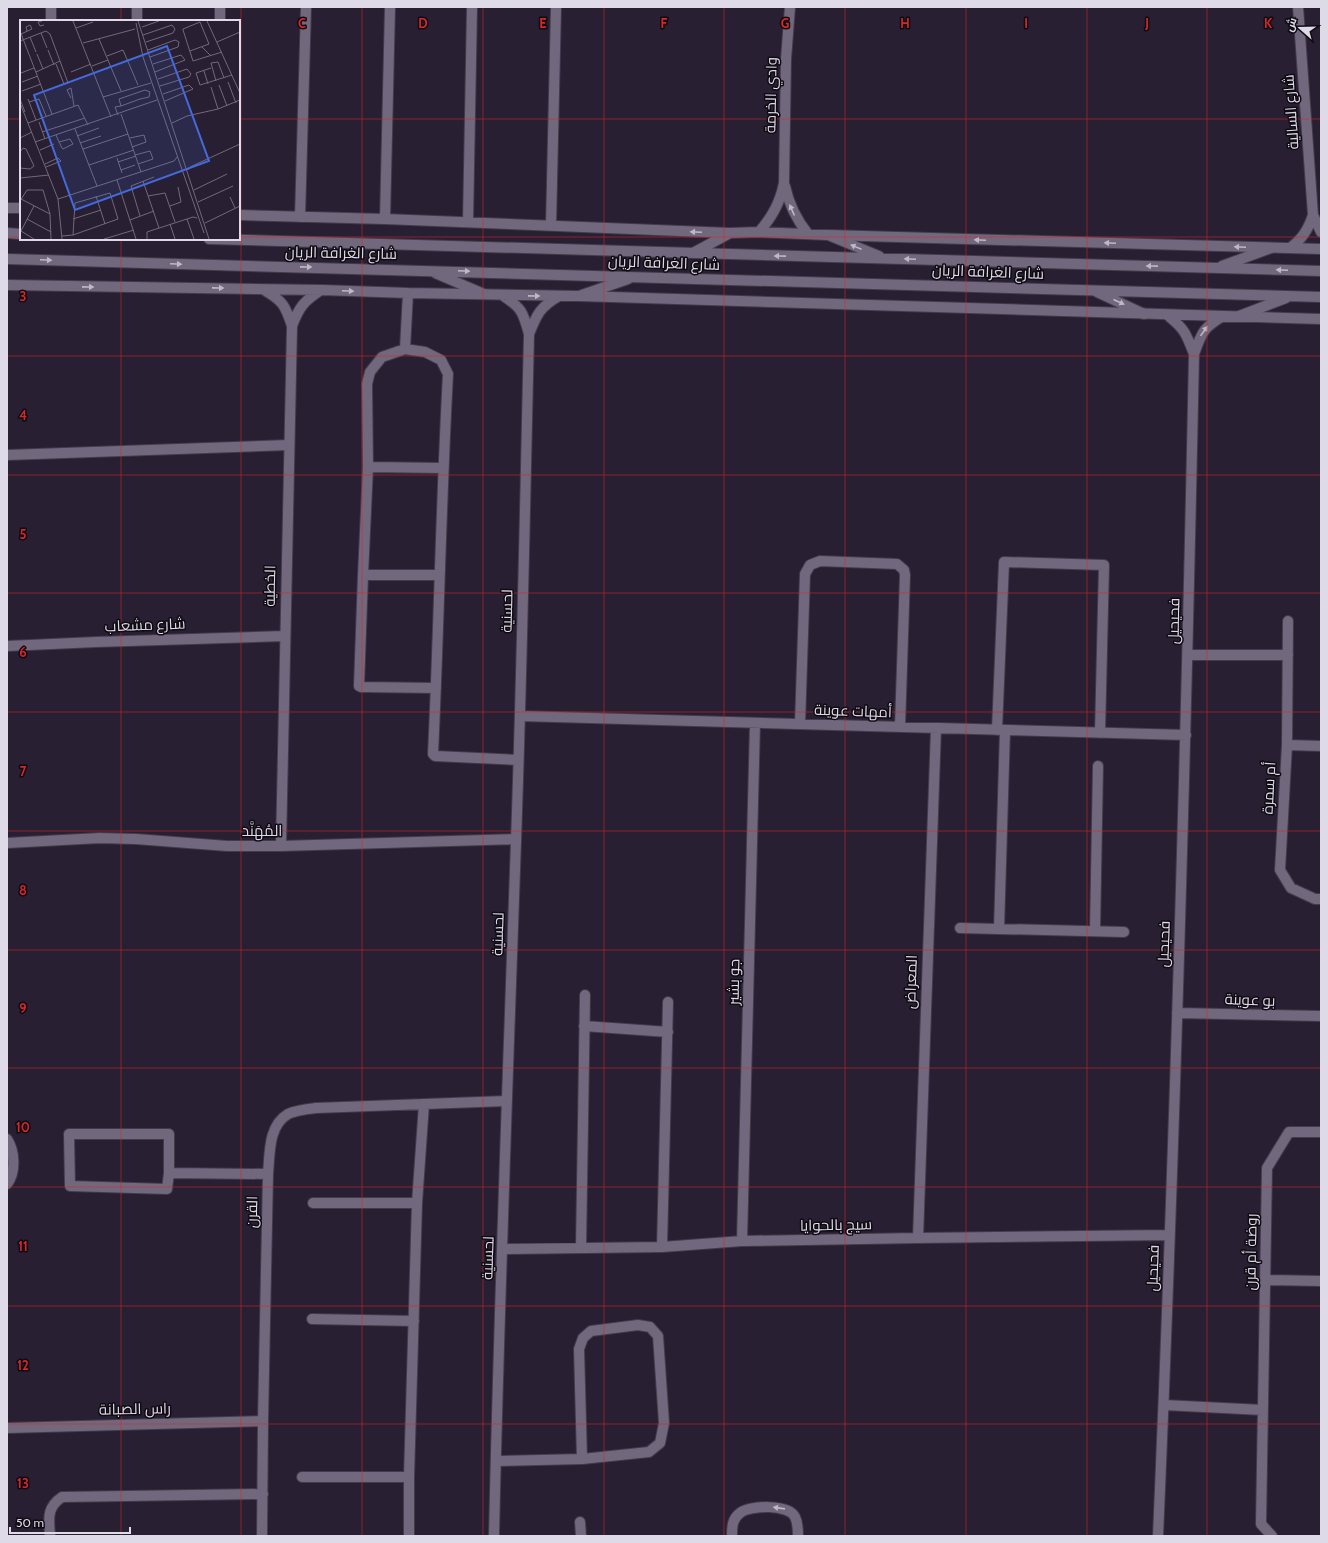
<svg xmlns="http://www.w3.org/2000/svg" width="1328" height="1543" font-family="Cabin,Cairo,sans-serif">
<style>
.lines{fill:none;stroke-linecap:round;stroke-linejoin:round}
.minor-casing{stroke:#423b4a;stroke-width:12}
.secondary-casing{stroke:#423b4a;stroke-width:12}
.minor{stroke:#72687e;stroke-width:10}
.secondary{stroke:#72687e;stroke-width:10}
.oneway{fill:#beb8c8}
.grid{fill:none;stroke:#d62828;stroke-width:1;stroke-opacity:0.55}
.labels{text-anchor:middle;stroke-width:3;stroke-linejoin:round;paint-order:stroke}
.street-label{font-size:15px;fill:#dfdae7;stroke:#0f0b13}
.inset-road{fill:none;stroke:#716a7a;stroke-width:1}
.view{fill:#446adb;fill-opacity:0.15;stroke:#446adb;stroke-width:2}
.inset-edge{fill:none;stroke:#dfdae7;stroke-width:2}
.grid-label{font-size:13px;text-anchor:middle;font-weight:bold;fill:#d62828;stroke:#0f0b13;stroke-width:3;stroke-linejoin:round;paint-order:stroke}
</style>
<rect width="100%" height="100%" fill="#281f32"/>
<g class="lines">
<defs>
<path id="minor" d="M1298,7L1313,215L1321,232
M51,21V7
M137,21V7
M220,21V7
M785,186C789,205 796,219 808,234
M7,208H21
M239,215L385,219L730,233L759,232L828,235L1321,249
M300,217L306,7
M385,219L390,7
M468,222L472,7
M551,225L556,7
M759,232C772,217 780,203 784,183L786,59L790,7
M1290,248C1302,239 1308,230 1313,215
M7,285L322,290L408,293L579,296L1321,319
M264,290C283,301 285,305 292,326L281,846
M292,326C299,307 304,301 321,290
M529,334C537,314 540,307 559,296
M405,349L408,293
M1194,354C1202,332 1203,328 1223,316
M7,455L289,445
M368,467L443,468
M363,575H439
M1288,621L1287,745L1280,870L1291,888L1315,899H1321
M7,646L96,642L284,636
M1188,655H1288
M436,688L361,687L359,686L363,575L368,467L367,384L370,372L382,357L405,349L425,352L441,360L448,374C441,501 439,628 433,754L435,756L518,760
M520,716L1186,735
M800,724L805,574L810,565L820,561L897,564L904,570L905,575L900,727
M997,730L1004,562L1104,565L1100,733
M1287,745L1321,746
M7,843L100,838L136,839L227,846H281L516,839
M960,928L1124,932
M999,929L1005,730
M1095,931L1098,766
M1177,1013L1321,1016
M584,1026L668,1032
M7,1139C15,1151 16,1173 7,1184
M169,1173L167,1189L70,1186L69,1134H169V1173L268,1174
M313,1203H417
M918,1238L936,728
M742,1241L755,723
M662,1247L668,1002
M581,1248L585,995
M503,1249L662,1247L742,1241L918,1238L1169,1235
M1265,1280L1321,1281
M312,1319L414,1321
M1164,1405L1263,1410
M7,1428L263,1421
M496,1461L582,1459L649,1452L660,1443L664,1423L658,1336L650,1327L638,1325L591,1331L583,1338L579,1349L582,1459
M302,1477H409
M580,1522L581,1536
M50,1536C49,1519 46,1508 62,1497L263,1494
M262,1536L263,1421L268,1174C270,1153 268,1126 288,1114C296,1110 307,1109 316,1108L506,1101
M409,1536V1477L417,1203L424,1104
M494,1536C499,1304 508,1073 516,841C522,672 525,503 529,334C523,312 522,308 502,295
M732,1536C732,1527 732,1519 740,1513C750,1505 789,1504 795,1517C798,1523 798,1530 798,1536
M1158,1536C1175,1142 1186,748 1194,354C1186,333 1184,328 1167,315
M1272,1536L1261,1524L1267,1168L1289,1132H1321"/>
<path id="secondary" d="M7,233L21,234
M828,235L879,256
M209,239L1321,271
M693,253L730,233
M7,259L1321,297
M1222,266L1271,248
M435,273L484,294
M1097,292L1144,314
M579,296L628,279
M1239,316L1286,298"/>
</defs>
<!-- minor casing -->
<use href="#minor" class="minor-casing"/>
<!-- secondary casing -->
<use href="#secondary" class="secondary-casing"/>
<!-- minor -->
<use href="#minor" class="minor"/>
<!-- secondary -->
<use href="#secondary" class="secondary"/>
</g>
<!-- one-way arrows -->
<defs><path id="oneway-solid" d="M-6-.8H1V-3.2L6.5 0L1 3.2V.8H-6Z"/></defs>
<g class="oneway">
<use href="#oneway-solid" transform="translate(792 210) rotate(-114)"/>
<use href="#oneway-solid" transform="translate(696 232) rotate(-177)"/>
<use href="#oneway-solid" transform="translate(980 240) rotate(-178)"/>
<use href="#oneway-solid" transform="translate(1110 243) rotate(-178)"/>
<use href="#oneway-solid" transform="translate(856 247) rotate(-158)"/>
<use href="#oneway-solid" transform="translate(1240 247) rotate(-178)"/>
<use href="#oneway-solid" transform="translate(780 256) rotate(-179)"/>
<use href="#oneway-solid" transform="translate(910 259) rotate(-178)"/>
<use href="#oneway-solid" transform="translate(46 260) rotate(2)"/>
<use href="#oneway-solid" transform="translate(176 264) rotate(2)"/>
<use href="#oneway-solid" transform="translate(1152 266) rotate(-179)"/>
<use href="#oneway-solid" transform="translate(306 267) rotate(1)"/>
<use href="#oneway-solid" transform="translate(1282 270) rotate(-178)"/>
<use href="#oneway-solid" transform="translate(464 271) rotate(2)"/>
<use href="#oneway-solid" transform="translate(88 287) rotate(1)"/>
<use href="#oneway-solid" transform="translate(218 288) rotate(1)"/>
<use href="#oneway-solid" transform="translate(348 291) rotate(2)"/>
<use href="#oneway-solid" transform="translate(534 296) rotate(1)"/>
<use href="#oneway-solid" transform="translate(1119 302) rotate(25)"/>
<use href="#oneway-solid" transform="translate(1204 331) rotate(-55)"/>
<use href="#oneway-solid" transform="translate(779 1508) rotate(-172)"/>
</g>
<!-- grid -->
<path class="grid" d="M121,7V21M241,7V1536M362,7V1536M483,7V1536M604,7V1536M724,7V1536M845,7V1536M966,7V1536M1087,7V1536M1207,7V1536M7,119H21M239,119H1321M7,237H21M239,237H1321M121,239V1536M7,356H1321M7,475H1321M7,593H1321M7,712H1321M7,831H1321M7,950H1321M7,1068H1321M7,1187H1321M7,1306H1321M7,1424H1321"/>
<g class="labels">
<!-- street labels -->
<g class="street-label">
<text transform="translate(771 95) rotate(-89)" y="5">وادي الخرمة</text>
<text transform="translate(1291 112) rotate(-94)" y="5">شارع السالية</text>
<text transform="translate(341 253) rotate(1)" y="5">شارع الغرافة الريان</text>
<text transform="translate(664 263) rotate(2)" y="5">شارع الغرافة الريان</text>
<text transform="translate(988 272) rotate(2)" y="5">شارع الغرافة الريان</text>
<text transform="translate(270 586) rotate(-89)" y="5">الخطية</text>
<text transform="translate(507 611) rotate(-89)" y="5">لحسنية</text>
<text transform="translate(1174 621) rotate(-89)" y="5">فحيحيل</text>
<text transform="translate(145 625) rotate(-2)" y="5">شارع مشعاب</text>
<text transform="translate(853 711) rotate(2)" y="5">أمهات عوينة</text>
<text transform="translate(1269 788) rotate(-87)" y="5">أم سمرة</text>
<text x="262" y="836">المُهَنَّد</text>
<text transform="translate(498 934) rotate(-88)" y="5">لحسنية</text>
<text transform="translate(1164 944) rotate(-88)" y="5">فحيحيل</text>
<text transform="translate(734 982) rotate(-89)" y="5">جو بشير</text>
<text transform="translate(911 982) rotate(-88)" y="5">المعراض</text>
<text transform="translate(1250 1000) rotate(2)" y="5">بو عوينة</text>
<text transform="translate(252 1212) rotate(-89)" y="5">القرن</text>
<text transform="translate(836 1225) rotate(-1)" y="5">سيج بالحوايا</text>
<text transform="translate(1251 1252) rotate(-89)" y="5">روضة أم قرن</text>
<text transform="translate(488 1258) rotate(-88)" y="5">لحسنية</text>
<text transform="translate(1153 1268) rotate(-88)" y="5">فحيحيل</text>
<text transform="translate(135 1409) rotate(-1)" y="5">راس الصبانة</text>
</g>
</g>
<!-- overview -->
<g transform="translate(20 20)">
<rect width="220" height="220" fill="#281f32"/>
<path class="inset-road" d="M22,1L18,2L20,6L24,5M53,1L91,97M118,1L189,219M187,1L220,73M116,3L123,37L184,213M122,7L139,1M56,8L73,2M0,11L32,94M21,13L27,28M1,14L12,9L10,5L6,7L7,11M123,15L152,5L155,9L153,13L126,22M10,17L16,32M79,19L101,71M0,21L26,11L30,14L40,41L16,52M197,22L220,12M63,23L115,9M182,27L191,36M28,30L34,45M128,30L155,20L159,22L158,27L130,37M170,31L189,24L180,2L163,9V10L173,41L202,32M17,34L23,49M87,36L103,30L118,65M36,44L44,64L48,63L40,41M133,44L161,35L165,40L135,52M72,46L88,40M191,48L176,53L180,65L212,55M184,51L188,64M51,52L71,44M1,53L14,48M138,59L167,49L171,54L169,57L140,66M196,61L191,43L198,42L204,58M2,62L18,56M208,62L216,83M199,65L207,86M191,67L198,89M2,71L21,64M143,74L169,65L173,69L145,81M83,77L131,63M51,78L47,70L51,68L54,86M0,79L5,92M8,79L16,100M9,82L19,79L26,96M0,83L38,179L42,219M101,94L121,152M98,95L95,87L101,86L120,79L129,77L130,72L125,70L99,79L101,86M19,102L25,119M8,103L58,85L68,105M152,103L167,96L198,89L220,80M55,109L77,166M22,112L65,98M36,115L39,122L42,128L43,129L53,124L50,119L39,122M57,116L79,108M0,118L12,112M110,118L124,115L126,122L112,127M15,122L137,80M60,123L81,116M63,129L108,114M20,130L34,124M0,132L3,128L6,129L14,146L10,149L0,148M115,135L130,131L133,139L118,144M97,138L102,153M98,142L116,136M25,144L38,138L41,141L26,147M69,145L114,130M101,150L115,145M168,150L170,147L220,124M0,158L29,155M97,160L116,219M123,161L139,208M174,170L207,154M76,176L85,204M128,176L145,173L155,202M210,177L215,188M1,179L30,194M38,179L154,141L157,137M0,181L7,170H23L30,194L31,219M178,182L213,166M150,186L161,182L158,167M120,196L111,166L134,157M7,199L31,212M53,199L81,190M167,199L174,219M110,200L134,191M185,203L220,186M150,204L155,219M42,216L53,215L98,199L90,173L55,183L53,215M14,219L1,211L14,186M84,219L114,210M127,219V212L173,197L177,198"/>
<path class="view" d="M147,26L189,141L55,190L14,75Z"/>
<rect width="220" height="220" class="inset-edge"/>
</g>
<g class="grid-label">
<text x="302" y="28">C</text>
<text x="423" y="28">D</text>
<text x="543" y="28">E</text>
<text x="664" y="28">F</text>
<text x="785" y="28">G</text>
<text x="905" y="28">H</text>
<text x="1026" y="28">I</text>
<text x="1147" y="28">J</text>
<text x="1268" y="28">K</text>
<text x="23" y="301">3</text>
<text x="23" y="420">4</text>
<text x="23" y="539">5</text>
<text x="23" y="657">6</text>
<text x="23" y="776">7</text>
<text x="23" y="895">8</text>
<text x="23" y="1013">9</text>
<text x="23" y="1132">10</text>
<text x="23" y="1251">11</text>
<text x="23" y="1370">12</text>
<text x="23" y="1488">13</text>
</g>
<!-- border -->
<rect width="1328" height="1543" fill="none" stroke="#dfdae7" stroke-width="16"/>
<!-- north arrow -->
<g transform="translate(1300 28) rotate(290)" stroke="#0f0b13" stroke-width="3" paint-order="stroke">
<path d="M0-3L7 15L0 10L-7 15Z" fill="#dfdae7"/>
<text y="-6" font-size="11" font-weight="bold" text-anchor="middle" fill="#dfdae7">ش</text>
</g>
<!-- scale -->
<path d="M10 1527v6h120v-6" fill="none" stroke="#dfdae7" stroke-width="2"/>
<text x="16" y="1527" font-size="12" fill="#dfdae7" stroke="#0f0b13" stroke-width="3" paint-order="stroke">50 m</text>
</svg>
